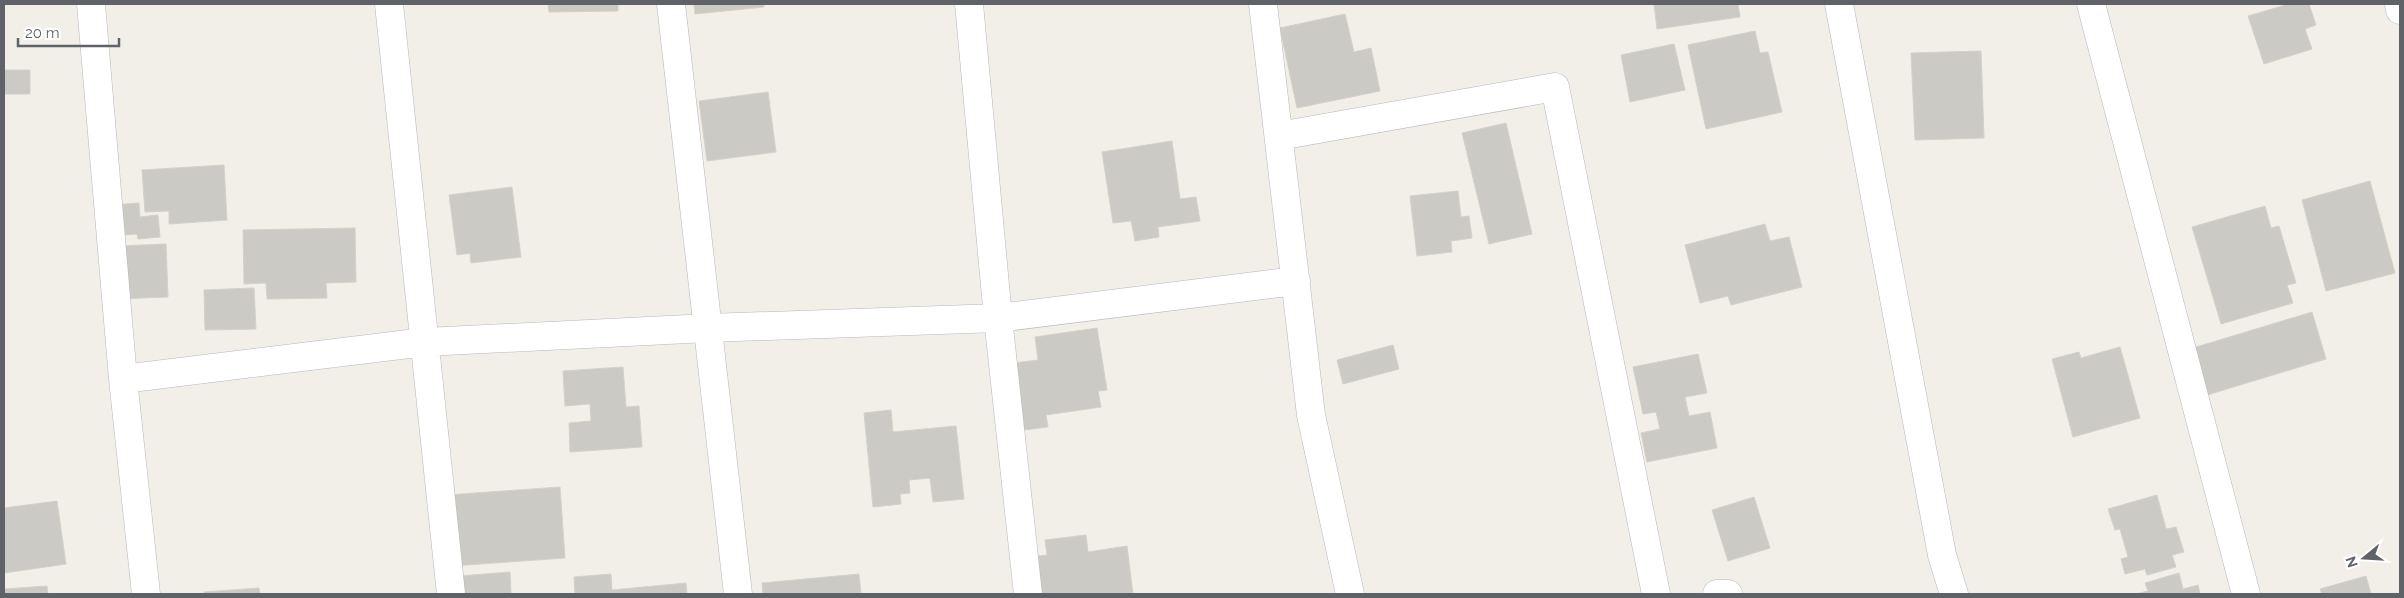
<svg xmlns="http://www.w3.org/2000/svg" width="2404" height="598" font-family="Raleway,sans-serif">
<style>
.building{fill:#cccac5;stroke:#d6d1c6}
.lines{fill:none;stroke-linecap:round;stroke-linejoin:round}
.minor-casing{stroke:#b5b8bc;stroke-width:29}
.minor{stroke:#fff;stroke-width:28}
</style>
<rect width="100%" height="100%" fill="#f1efe8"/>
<!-- building -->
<path class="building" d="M548,4H618V11L549,12Z
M694,4H764V7L695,14Z
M1654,4H1738L1740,17L1657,29Z
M2289,4H2309L2316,25L2305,29L2312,49L2264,64L2248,16Z
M1345,14L1354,52L1371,48L1380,91L1297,108L1280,28Z
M1755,31L1760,53L1768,52L1782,112L1706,129L1688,45Z
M1674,44L1685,90L1630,102L1621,55Z
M1981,51L1984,138L1915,140L1911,53Z
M4,70H30V94H4Z
M768,92L776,152L707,161L699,101Z
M1506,123L1532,234L1489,244L1462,133Z
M1172,141L1180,199L1196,197L1200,221L1158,227L1159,237L1135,241L1131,221L1113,223L1102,152Z
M224,165L227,220L169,224V211L145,212L142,170Z
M2370,181L2395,273L2326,291L2302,200Z
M512,187L521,257L471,263L470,253L457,255L449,195Z
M1458,191L1461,217L1469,216L1472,238L1451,241L1452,252L1417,256L1410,196Z
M139,203L140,217L158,215L160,237L138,239L137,234L124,235L113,205Z
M2265,206L2271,228L2279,226L2296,283L2287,285L2293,303L2221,324L2192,227Z
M1765,224L1770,241L1789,237L1802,287L1731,305L1728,296L1700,303L1685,245Z
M355,228L356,282L326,283L327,298L267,299L266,283L244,284L243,230Z
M166,244L168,297L119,299L118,246Z
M254,288L256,329L205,330L204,290Z
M2312,312L2326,359L2207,395L2193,348Z
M1097,328L1107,390L1098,391L1101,407L1046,415L1048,427L1024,430L1014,363L1038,360L1035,337Z
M1393,345L1399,369L1343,384L1337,360Z
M2120,347L2140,418L2073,437L2052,359L2079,352L2081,358Z
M1698,354L1707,393L1685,397L1689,416L1710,412L1717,448L1647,462L1641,433L1660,429L1656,412L1643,414L1633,367Z
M623,367L626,407L639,406L642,447L570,452L569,423L591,421L590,404L565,406L563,371Z
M891,410L893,432L956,426L964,499L933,502L930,478L909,480L910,493L900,494L901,504L873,507L864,413Z
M560,487L565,558L452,566L447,495Z
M2157,495L2166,529L2176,527L2184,552L2172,555L2176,567L2147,575L2145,569L2125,574L2121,559L2128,557L2120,529L2115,530L2108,509Z
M1754,497L1770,548L1728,561L1712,510Z
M57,501L66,564L4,573V508Z
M1086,535L1088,552L1127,546L1133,594H1036L1030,557L1047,555L1045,540Z
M510,572L511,594H460L459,576Z
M2179,573L2183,589L2198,585L2200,594H2136L2148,591L2145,583Z
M611,574L612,590L686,583L687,594H575L574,577Z
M859,574L861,594H763L762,583Z
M2366,576L2371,594H2322L2320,589Z
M47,586L48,594H4V589Z
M259,588L260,594H204V592Z"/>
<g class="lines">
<defs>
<path id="minor" d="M91,4L123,379L146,594
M389,4L451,594
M671,4L738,594
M969,4L998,318L1028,594
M1263,4L1311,415L1350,594
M1839,4L1942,555L1954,594
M2091,4L2246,594
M2399,4L2400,10
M1279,136L1555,87L1656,594
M123,379L425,342L708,328L998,318L1296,281
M1717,594H1728"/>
</defs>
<!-- minor casing -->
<use href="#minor" class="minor-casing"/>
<!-- minor -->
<use href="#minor" class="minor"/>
</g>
<!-- border -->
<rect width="2404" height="598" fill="none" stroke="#5f6368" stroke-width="10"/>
<!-- north arrow -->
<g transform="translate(2364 558) rotate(252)" stroke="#ffffff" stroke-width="4" paint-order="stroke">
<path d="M0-4L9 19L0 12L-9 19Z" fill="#5f6368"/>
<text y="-8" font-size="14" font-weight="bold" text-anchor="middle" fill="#5f6368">N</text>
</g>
<!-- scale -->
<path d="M18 38v8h101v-8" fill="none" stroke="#5f6368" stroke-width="2.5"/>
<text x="25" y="38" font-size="15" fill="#5f6368" stroke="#ffffff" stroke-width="4" paint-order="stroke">20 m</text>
</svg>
